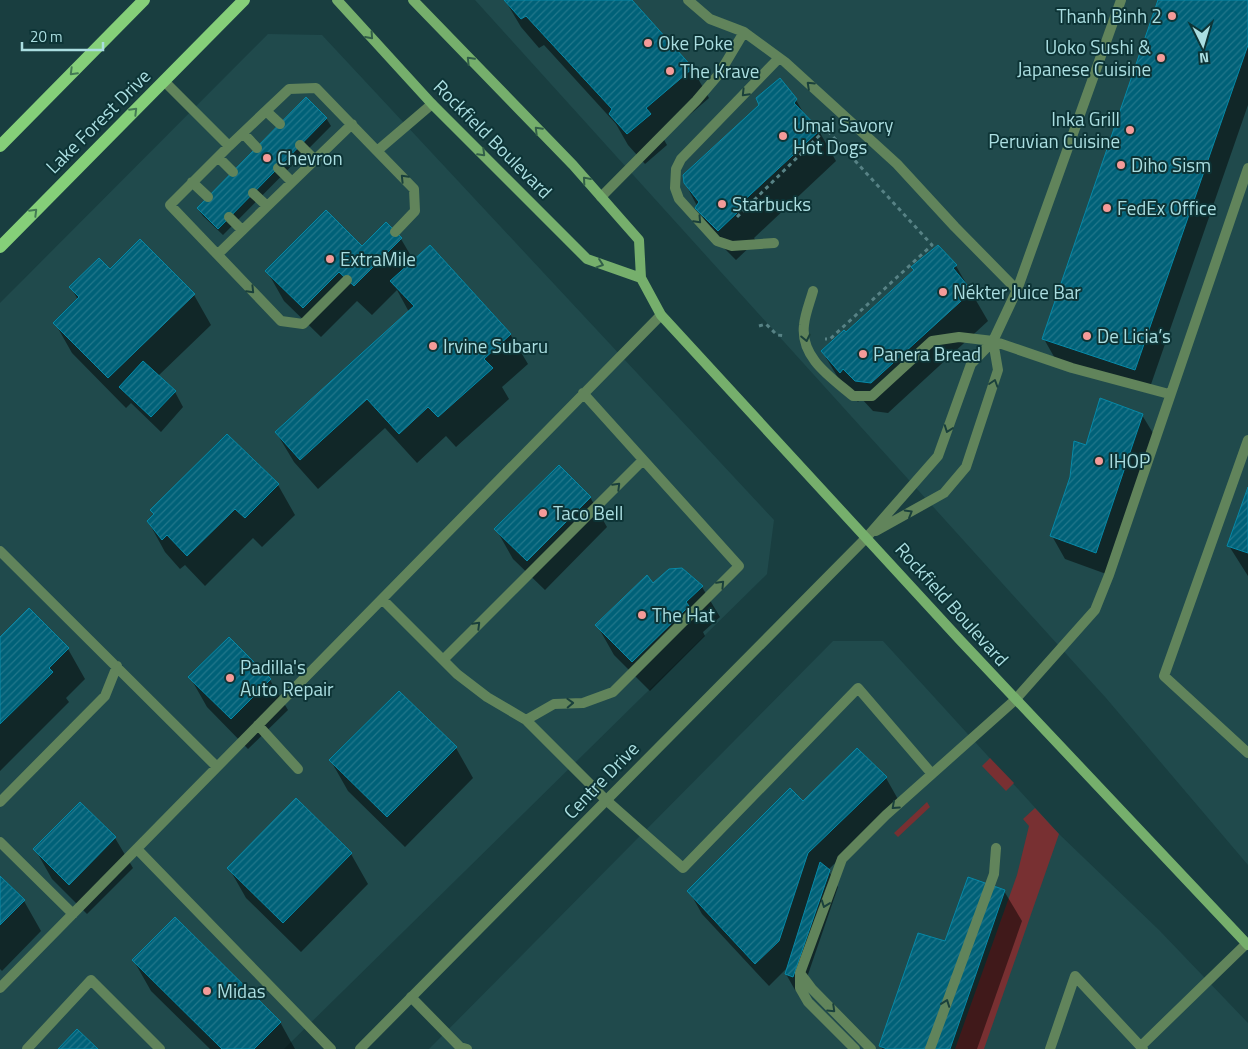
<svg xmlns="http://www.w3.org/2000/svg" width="1248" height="1049" font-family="'Titillium Web',sans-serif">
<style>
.built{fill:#204a4c}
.grass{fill:#783032}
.shadow{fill:#0007}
.building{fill:url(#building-hatch);stroke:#0789a7}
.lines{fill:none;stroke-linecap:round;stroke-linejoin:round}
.path{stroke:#578285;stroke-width:3;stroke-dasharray:4 4;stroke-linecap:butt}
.service{stroke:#61845b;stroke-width:10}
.tertiary{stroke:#61845b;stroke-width:10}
.secondary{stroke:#76af6c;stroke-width:10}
.primary{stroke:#85cf79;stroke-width:12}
.oneway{stroke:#325f49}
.oneway2{stroke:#437a54}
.oneway3{stroke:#1a403c}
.poi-dot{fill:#f59b99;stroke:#0d3436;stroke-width:2}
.labels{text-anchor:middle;stroke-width:4;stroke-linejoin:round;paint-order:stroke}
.poi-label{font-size:19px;fill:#abdee1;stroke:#0d3436;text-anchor:start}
.street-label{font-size:19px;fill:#abdee1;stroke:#0d3436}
</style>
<defs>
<pattern id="building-hatch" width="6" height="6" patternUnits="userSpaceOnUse" patternTransform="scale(1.25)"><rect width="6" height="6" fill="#006178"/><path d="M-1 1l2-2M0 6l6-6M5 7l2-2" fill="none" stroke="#22778b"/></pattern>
</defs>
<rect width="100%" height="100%" fill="#193e40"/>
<!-- built -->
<path class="built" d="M475,0H1248V865L1106,698Z
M268,34L322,35L774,520L767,574L284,1049H0V303Z
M833,641H883L1059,834L1159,930L1248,1023V1049H429Z"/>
<!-- grass -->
<path class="grass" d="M990,758L1014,783L1006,791L982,766Z
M927,802L930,807L898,837L894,833Z
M1035,808L1059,834L984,1049H955L1017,875L1029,826L1023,819Z"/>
<!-- shadow -->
<path class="shadow" d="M505,0H631L692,68L709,98L663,138L667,145L645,164L628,145L616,124L544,45L539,48L521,27Z
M1160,0H1248V105L1148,393L1057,362L1044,339Z
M796,100L807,119L819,131L836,161L754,238L756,241L736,260L714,238L685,183Z
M326,118L331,126L223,235L203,216L198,209Z
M386,224L401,239L414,261L510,334L528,364L502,387L509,399L456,447L446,436L417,463L385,428L318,489L294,462L276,432L409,312L397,290L372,315L357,301L321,337L284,301L267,271L362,248Z
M938,247L956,266L988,321L888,413L873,411L861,398L858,402L840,381L822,351L846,334Z
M110,271L194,295L211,325L158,376L175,392L183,407L161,432L131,403L126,408L72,353L55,323L78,300L71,287Z
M1142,415L1156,438L1109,575L1065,559L1052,536L1087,447Z
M278,485L295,515L262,547L253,538L205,586L185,565L180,569L165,552L148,521Z
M1248,491V576L1229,546Z
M590,497L607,527L545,590L513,559L496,529Z
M682,569L702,587L720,617L703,632L705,636L650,691L614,655L597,625L653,584Z
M229,638L270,680L288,710L248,749L207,707L190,677Z
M0,639L68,649L85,679L66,698L69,702L0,771Z
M456,748L473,778L405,847L348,791L331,761Z
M886,778L899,801L828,870L838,887L802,992L795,990L786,974L788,967L769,986L702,914L689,891L803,803Z
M296,800L351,854L368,884L301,952L246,898L229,868Z
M115,838L133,868L87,914L52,879L35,849Z
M0,878L24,901L41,931L2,971L0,969Z
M1004,891L1022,921L977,1049H882L881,1046L946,942Z
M134,961L280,1022L295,1049H210L151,991Z"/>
<!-- building -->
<path class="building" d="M504,0H632L693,68L646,108L651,114L627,134L609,114L612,109L526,16L521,19Z
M1158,0H1248V45L1135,370L1042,339Z
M780,78L797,99L794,103L820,130L737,207L739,211L718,231L695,208L699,202L684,183L683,175L759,105L756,98Z
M306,97L327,118L218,229L197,208Z
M326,210L362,246L386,222L402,238L354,286L339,272L303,308L265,271Z
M140,239L195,294L108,378L53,323L79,297L69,287L99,258L110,269Z
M430,245L511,334L484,359L493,368L438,417L428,407L399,434L367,399L300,460L275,432L414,306L390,281Z
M938,245L957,265L953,268L972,291L871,383L855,381L843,369L840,373L821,351L844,330L846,332L914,270L911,267Z
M143,361L176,391L151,417L119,387Z
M1100,398L1143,414L1096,553L1050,536L1070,477L1074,441L1086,445Z
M227,434L279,484L245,518L235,509L187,556L167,535L162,540L147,521L154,514L150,510Z
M559,465L591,497L527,561L494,529Z
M1248,487V553L1227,546Z
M682,568L703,586L686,602L689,606L632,662L595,625L647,575L653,583L669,569Z
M29,608L69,648L49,668L53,672L0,724V637Z
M229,637L271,679L231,719L188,677Z
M399,691L457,747L387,817L329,760Z
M857,748L887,777L808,853L779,941L755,964L687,891L790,788L803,801Z
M296,798L352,853L283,923L227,868Z
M80,802L116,837L69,885L33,849Z
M820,862L830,870L793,977L785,974Z
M0,876L25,900L0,925Z
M968,877L1005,890L950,1049H887L879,1046L918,933L945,941Z
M175,917L281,1022L254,1049H222L132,960Z
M77,1029L98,1049H58Z"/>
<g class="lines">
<!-- path -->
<path class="path" d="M737,217L826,129L932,245L830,339H825
M759,326L766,324L777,335L786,336"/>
<!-- service -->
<path class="service" d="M688,0L710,19L744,32
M164,81L229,146L289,89L316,88L377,151L432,104
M266,111L280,124
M243,133L257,148
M300,145L315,160
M229,146L170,205L281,321L303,324L347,280
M377,151L414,189L415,211L395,232
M218,157L233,172
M278,168L292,182
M192,182L208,197
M253,193L267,206
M601,197L696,101L719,74L744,32L785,62L897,164L955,227L1017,290
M229,217L242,230
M774,243L732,246L717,241L679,199L675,188L676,169L681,159L779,58
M218,254L352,124
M813,291C810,302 805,314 804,325C800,358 832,378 853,396H872L932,341L959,337L993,341L1072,368L1169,394
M1248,440L1164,676L1248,753
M876,531L944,493L966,467L998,370L993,341
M867,537L938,456L971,364L993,341L1017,290L1121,0
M0,551L217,767
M382,599L457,674L487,697L526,720L606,800L683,868L858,688L932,774L1015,700L1095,610L1109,575L1248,168
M443,660L643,460
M526,720L554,704L583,703L613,692L739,566L583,393
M258,725L298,769
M0,802L105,696L117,666
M0,842L73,914
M137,849L331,1049
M800,973L812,989L871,1049
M0,988L661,315
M411,997L460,1047L467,1049
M1141,1046L1246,944
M27,1049L91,980L160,1049
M855,1049L808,1002L800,988V973L842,859L886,815L932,774
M930,1049L994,874L996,848
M1050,1049L1075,976L1143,1049"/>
<!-- tertiary -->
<path class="tertiary" d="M360,1049L867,537"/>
<!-- secondary -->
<path class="secondary" d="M337,0L432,104L587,259L641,278
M413,0L573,165L639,240L641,278L661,315L960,640L1248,945"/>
<!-- primary -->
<path class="primary" d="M0,146L144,0
M0,247L244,0"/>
</g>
<!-- one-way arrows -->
<defs><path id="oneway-chevron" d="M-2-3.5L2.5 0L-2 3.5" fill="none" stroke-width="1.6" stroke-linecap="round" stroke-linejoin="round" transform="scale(1.25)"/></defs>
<g class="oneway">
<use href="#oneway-chevron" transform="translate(370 36) rotate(48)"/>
<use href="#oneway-chevron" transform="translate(470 60) rotate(-134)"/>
<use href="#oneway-chevron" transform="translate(538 130) rotate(-135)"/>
<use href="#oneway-chevron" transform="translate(482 153) rotate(45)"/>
<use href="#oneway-chevron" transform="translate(586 180) rotate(-131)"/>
<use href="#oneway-chevron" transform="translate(600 264) rotate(19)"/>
</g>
<g class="oneway2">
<use href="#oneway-chevron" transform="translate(73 72) rotate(135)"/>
<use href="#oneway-chevron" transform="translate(134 111) rotate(-45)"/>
<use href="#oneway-chevron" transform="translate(34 212) rotate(-45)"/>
</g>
<g class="oneway3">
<use href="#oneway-chevron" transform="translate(810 85) rotate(-137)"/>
<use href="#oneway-chevron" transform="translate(745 93) rotate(134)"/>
<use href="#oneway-chevron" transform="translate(404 178) rotate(-134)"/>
<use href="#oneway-chevron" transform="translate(698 220) rotate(47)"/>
<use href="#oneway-chevron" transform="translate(251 290) rotate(46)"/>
<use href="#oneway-chevron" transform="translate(806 338) rotate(78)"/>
<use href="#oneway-chevron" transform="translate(994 383) rotate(-72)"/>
<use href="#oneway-chevron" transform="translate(948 429) rotate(110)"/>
<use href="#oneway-chevron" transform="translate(617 486) rotate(-45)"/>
<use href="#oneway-chevron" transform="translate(909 513) rotate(-30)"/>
<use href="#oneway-chevron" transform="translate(721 584) rotate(-46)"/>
<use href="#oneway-chevron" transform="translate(477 625) rotate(-45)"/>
<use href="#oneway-chevron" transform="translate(570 703) rotate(-2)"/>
<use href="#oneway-chevron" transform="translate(895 806) rotate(138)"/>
<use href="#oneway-chevron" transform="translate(825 904) rotate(110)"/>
<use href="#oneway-chevron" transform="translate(946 1003) rotate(-70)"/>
<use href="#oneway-chevron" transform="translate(832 1009) rotate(44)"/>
</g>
<!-- markers -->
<g class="poi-dot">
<circle cx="1172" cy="16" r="5"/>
<circle cx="648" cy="43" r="5"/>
<circle cx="1161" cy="58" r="5"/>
<circle cx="670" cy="71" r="5"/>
<circle cx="1130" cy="130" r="5"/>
<circle cx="783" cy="136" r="5"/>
<circle cx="267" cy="158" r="5"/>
<circle cx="1121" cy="165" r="5"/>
<circle cx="722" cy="204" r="5"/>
<circle cx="1107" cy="208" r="5"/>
<circle cx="330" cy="259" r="5"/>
<circle cx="943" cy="292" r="5"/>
<circle cx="1087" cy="336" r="5"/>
<circle cx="433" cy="346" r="5"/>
<circle cx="863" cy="354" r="5"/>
<circle cx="1099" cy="461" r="5"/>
<circle cx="543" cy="513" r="5"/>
<circle cx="642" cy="615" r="5"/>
<circle cx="230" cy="678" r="5"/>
<circle cx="207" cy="991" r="5"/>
</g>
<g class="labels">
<!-- poi labels -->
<g class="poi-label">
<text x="1162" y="23" text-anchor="end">Thanh Binh 2</text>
<text x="658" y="50">Oke Poke</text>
<text x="1151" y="54" text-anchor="end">Uoko Sushi &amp;<tspan x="1151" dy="22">Japanese Cuisine</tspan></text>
<text x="680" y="78">The Krave</text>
<text x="1120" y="126" text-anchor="end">Inka Grill<tspan x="1120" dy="22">Peruvian Cuisine</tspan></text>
<text x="793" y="132">Umai Savory<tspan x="793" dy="22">Hot Dogs</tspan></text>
<text x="277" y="165">Chevron</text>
<text x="1131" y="172">Diho Sism</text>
<text x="732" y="211">Starbucks</text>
<text x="1117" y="215">FedEx Office</text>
<text x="340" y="266">ExtraMile</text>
<text x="953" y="299">Nékter Juice Bar</text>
<text x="1097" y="343">De Licia’s</text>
<text x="443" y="353">Irvine Subaru</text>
<text x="873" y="361">Panera Bread</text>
<text x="1109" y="468">IHOP</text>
<text x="553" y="520">Taco Bell</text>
<text x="652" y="622">The Hat</text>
<text x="240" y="674">Padilla's<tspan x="240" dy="22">Auto Repair</tspan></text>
<text x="217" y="998">Midas</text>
</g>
<!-- street labels -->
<g class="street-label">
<text transform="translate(98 121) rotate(-45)" y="7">Lake Forest Drive</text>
<text transform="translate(493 139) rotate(45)" y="7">Rockfield Boulevard</text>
<text transform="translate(952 604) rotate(48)" y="7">Rockfield Boulevard</text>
<text transform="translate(601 780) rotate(-46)" y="7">Centre Drive</text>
</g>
</g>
<!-- north arrow -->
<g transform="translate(1203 45) rotate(175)" stroke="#0d3436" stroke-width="4" paint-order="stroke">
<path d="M0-4L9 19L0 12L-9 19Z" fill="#abdee1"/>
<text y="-8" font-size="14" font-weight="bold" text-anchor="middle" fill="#abdee1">N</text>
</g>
<!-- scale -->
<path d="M22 42v8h81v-8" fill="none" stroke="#abdee1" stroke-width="2.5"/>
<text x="30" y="42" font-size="15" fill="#abdee1" stroke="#0d3436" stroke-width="4" paint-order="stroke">20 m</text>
</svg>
